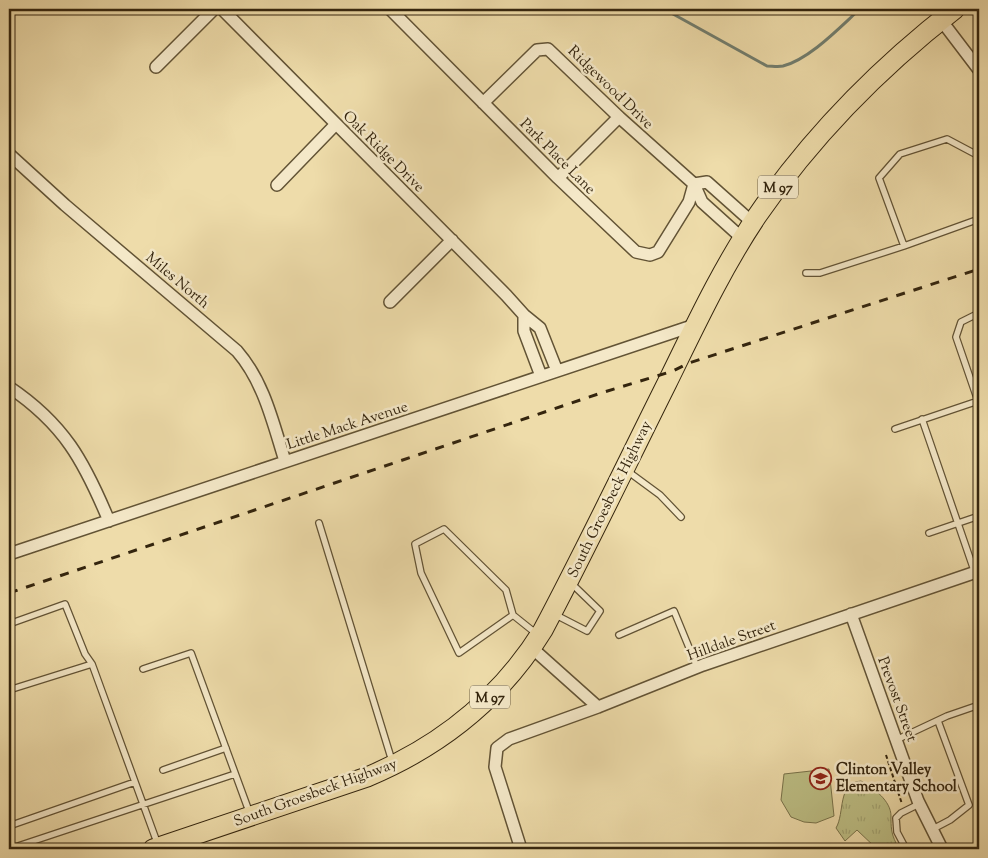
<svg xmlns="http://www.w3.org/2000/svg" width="988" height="858" font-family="'Sorts Mill Goudy',serif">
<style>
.park{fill:url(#park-tufts);stroke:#78724a}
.pitch{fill:#bdbf85;stroke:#78724a}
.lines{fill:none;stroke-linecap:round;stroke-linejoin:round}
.stream{stroke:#727e6f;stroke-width:3}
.service-casing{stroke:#625335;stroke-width:8}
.minor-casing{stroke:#625335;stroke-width:14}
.primary-casing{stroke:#34250e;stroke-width:21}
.path{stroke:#34250e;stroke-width:2;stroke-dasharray:4 2.5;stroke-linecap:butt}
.service{stroke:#f4e8c8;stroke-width:5.5}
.minor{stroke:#f4e8c8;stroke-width:11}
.primary{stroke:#eedcaa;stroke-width:19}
.rail{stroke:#34250e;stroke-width:3;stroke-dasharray:9 9;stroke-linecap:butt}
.labels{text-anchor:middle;stroke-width:5;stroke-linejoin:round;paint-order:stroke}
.shield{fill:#f4e8c8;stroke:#6e6046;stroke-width:1}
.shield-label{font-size:14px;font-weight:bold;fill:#34250e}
.street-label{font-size:15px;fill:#34250e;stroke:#f4e8c8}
.poi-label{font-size:15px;font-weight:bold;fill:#34250e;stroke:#f4e8c8;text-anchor:start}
</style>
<defs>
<pattern id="park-tufts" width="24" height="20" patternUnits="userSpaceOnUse" patternTransform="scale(1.25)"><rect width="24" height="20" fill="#bdbf85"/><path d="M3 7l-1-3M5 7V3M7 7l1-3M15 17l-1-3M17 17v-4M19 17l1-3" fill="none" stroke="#a3a472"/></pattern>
</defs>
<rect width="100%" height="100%" fill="#eedcaa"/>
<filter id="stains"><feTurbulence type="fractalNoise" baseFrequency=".004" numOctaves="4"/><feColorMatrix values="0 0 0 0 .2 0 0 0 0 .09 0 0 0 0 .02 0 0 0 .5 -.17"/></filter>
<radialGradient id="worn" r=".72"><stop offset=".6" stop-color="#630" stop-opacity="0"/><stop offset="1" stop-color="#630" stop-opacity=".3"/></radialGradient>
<!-- park -->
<path class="park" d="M861,781C874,788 891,801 891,816C891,827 891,833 896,843L886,849H877L857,830L845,841L836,828C845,813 837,783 861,781Z"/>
<!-- pitch -->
<path class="pitch" d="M829,769L834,816L816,823L804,822L791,817L781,800L784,774Z"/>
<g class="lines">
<!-- stream -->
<path class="stream" d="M664,9L767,66C772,66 778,67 783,66C810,59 840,27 860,9"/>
<defs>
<path id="service" d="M979,156L947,139L900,154L879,178L904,246L979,219
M806,273H820L904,246
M922,419L975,573
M895,429L978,401L956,337L961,322L979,313
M626,470L660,495L681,517
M319,523L392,761
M929,533L979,516
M554,614L587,631L600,611L571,583
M513,615L506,590L444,529L415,544L421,573L459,653L513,615L538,635
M9,624L65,604L85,654L92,664L158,845
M619,635L674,611L697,667
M143,669L191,653L250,814
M9,690L92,664
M896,740L947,716L979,705
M163,770L226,748
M9,826L135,782
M931,830L950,820L969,805L938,721
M9,849L235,774
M906,849L897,832L896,818L901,813L919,804"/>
<path id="minor" d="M222,9L506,295L524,315L540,328L557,371
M390,9L558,178L636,252L650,255L658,252L689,202L694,184
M941,20L979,70
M156,67L214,9
M483,103L537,50L548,49L619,117L694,184L702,202L743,239
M9,154L65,205L237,351C264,382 273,423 285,461
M558,178L619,117
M694,184L707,182L753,223
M277,185L336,124
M390,302L452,240
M524,315V331L541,376
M9,387C64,424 84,461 109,521
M9,554L695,325
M851,614L918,801L942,849
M532,648L598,707
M521,849L495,767L497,748L509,739L598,707L703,665L979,571"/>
<path id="primary" d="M153,849L367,777C441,746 501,698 543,630C586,549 626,465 667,383C695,326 722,268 757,216C812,136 879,68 955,9"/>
</defs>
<!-- service casing -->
<use href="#service" class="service-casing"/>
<!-- minor casing -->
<use href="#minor" class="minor-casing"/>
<!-- primary casing -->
<use href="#primary" class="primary-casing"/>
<!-- path -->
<path class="path" d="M886,755L902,804"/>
<!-- service -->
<use href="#service" class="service"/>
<!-- minor -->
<use href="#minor" class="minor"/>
<!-- primary -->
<use href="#primary" class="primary"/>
<!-- rail -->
<path class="rail" d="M9,593L601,393L673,371L689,363L979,269"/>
</g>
<!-- icons -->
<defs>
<symbol id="school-ring" viewBox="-11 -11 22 22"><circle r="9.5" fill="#f4e8c8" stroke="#8f2418" stroke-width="1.5"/><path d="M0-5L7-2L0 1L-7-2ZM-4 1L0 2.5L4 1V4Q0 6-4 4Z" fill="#8f2418"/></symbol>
</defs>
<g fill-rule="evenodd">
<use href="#school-ring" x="808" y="766" width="25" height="25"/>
</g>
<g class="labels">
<!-- shield labels -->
<g class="shield">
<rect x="758" y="175.5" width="40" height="23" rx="4"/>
<rect x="470" y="685.5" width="40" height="23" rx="4"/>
</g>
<g class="shield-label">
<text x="778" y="192">M 97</text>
<text x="490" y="702">M 97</text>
</g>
<!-- street labels -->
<g class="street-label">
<text transform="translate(611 87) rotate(44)" y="5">Ridgewood Drive</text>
<text transform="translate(384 151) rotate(45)" y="5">Oak Ridge Drive</text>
<text transform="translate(558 156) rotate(45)" y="5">Park Place Lane</text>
<text transform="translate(178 280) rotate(40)" y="5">Miles North</text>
<text transform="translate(347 425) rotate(-18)" y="5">Little Mack Avenue</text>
<text transform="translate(609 499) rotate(-64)" y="5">South Groesbeck Highway</text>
<text transform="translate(731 640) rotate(-20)" y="5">Hilldale Street</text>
<text transform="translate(898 699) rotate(70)" y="5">Prevost Street</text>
<text transform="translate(315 792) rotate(-20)" y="5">South Groesbeck Highway</text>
</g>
<!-- poi labels -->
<g class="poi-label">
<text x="836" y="774">Clinton Valley<tspan x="836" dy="17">Elementary School</tspan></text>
</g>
</g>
<!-- margin -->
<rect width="988" height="858" fill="none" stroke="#eedcaa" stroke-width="30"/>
<rect x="10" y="10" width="968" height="838" fill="none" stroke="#34250e" stroke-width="2.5"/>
<rect x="15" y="15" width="958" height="828" fill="none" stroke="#34250e"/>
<rect width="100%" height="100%" filter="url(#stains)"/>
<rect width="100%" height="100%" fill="url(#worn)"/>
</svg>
